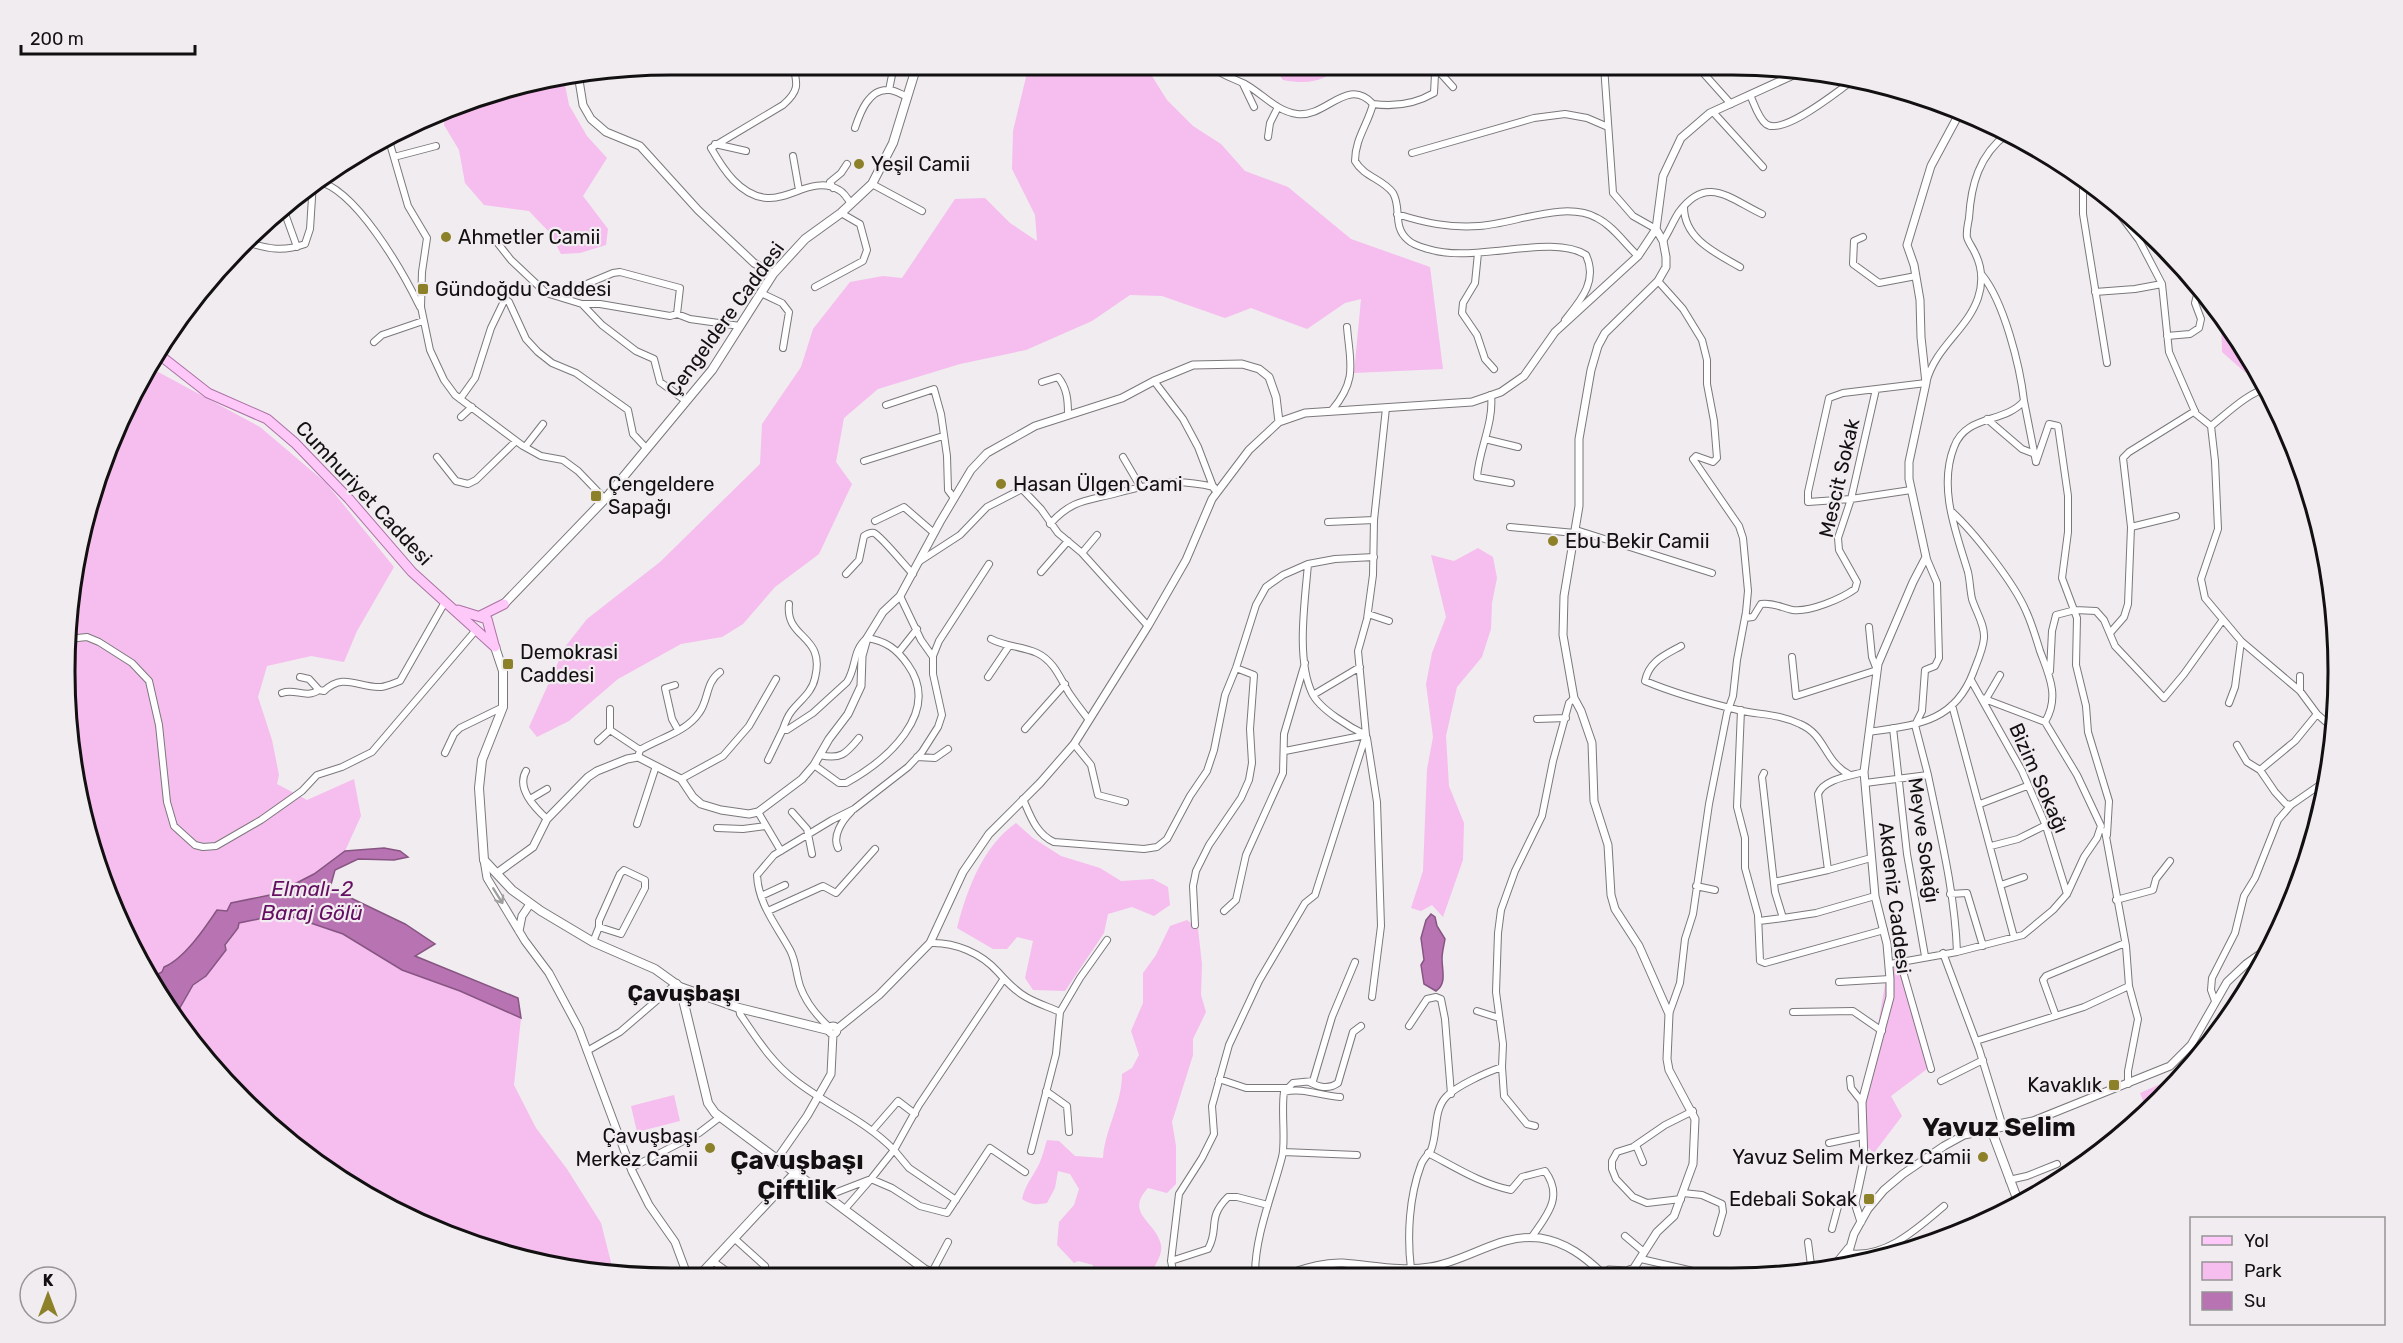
<svg xmlns="http://www.w3.org/2000/svg" width="2403" height="1343" font-family="Rubik,sans-serif">
<style>
.green{fill:#f6bdef}
.water{fill:#b873b2;stroke:#865582;stroke-width:1.5}
.lines{fill:none;stroke-linecap:round;stroke-linejoin:round}
.minor-casing{stroke:#7b787b;stroke-width:8}
.tertiary-casing{stroke:#7b787b;stroke-width:9}
.secondary-casing{stroke:#7b787b;stroke-width:10}
.primary-casing{stroke:#ab71a5;stroke-width:11}
.minor{stroke:#fff;stroke-width:6}
.tertiary{stroke:#fff;stroke-width:7}
.secondary{stroke:#fff;stroke-width:8}
.primary{stroke:#fec9f9;stroke-width:9}
.oneway{stroke:#a09fa0}
.poi-dot{fill:#8c8128;stroke:#f0ecef;stroke-width:2}
.labels{text-anchor:middle;stroke-width:4.5;stroke-linejoin:round;paint-order:stroke}
.poi-label{font-size:20px;fill:#121011;stroke:#f0ecef;text-anchor:start}
.street-label{font-size:20px;fill:#121011;stroke:#f0ecef}
.water-label{font-size:21px;font-style:italic;fill:#650e61;stroke:#f0ecef}
.quarter-label{font-size:22px;font-weight:bold;fill:#121011;stroke:#f0ecef}
.district-label{font-size:26px;font-weight:bold;fill:#121011;stroke:#f0ecef}
.rim{fill:none;stroke:#121011;stroke-width:3}
</style>
<rect width="100%" height="100%" fill="#f0ecef"/>
<!-- green -->
<path class="green" d="M1023,65H1145L1167,100L1193,126L1221,144L1245,171L1288,187L1351,239L1430,267L1443,369L1354,373L1361,299L1345,303L1307,329L1251,308L1225,318L1162,296L1130,295L1092,321L1026,350L960,364L878,389L844,418L836,462L852,484L819,554L775,587L743,624L722,637L681,644L618,679L569,721L537,737L529,727L565,647L587,619L660,562L760,464L762,424L801,367L813,329L850,282L883,276L902,278L955,199L985,198L1010,223L1037,241L1035,215L1012,169L1013,131L1027,73Z
M1272,65H1345C1322,81 1311,85 1283,80Z
M563,75L569,105L587,136L607,158L583,196L608,229L606,245L580,253L561,254L550,233L529,211L484,205L465,183L459,150L444,125L445,111L476,97Z
M2221,315L2272,396L2222,352Z
M149,367L260,427L326,483L394,567L357,631L344,662L311,656L267,666L258,697L272,740L279,775L277,784L307,800L354,779L361,816L345,851L314,874L275,894L254,897L227,911H217C205,928 184,959 164,967L162,972L150,978L111,904L85,828L66,712V631L85,515L111,439Z
M1478,548L1493,557L1497,578L1492,603L1491,629L1482,657L1457,687L1446,736L1449,786L1464,823L1463,860L1443,917L1432,905L1421,911L1411,908L1423,871L1427,769L1433,737L1426,684L1432,653L1446,617L1431,555L1454,561Z
M1016,823L1033,838L1061,856L1100,868L1121,881L1153,879L1168,887L1170,905L1154,916L1132,907L1108,914L1104,933L1065,991L1033,990L1025,978L1033,941L1017,937L1007,949H993L957,928C967,890 982,847 1016,823Z
M290,916L343,934L402,970L460,991L521,1018L514,1085L536,1128L567,1169L601,1223L614,1274L514,1258L368,1197L302,1153L215,1072L174,1018L194,985L206,976L238,928V922L268,917Z
M1187,920L1198,929L1202,964L1201,995L1206,1012L1193,1039V1055L1172,1122L1176,1146V1184L1167,1193L1148,1188C1124,1214 1156,1221 1161,1245C1163,1255 1154,1266 1150,1276L1092,1274L1093,1265L1078,1261L1074,1263L1057,1245L1059,1222L1074,1205L1079,1189L1070,1174L1058,1171L1055,1188L1047,1203C1037,1205 1031,1205 1022,1199C1025,1186 1031,1179 1037,1168C1042,1160 1044,1149 1047,1140L1059,1141L1075,1156L1103,1158C1105,1129 1122,1104 1122,1074L1132,1068L1139,1055L1131,1031L1143,1003V973L1156,955L1170,926Z
M1899,963L1931,1066L1891,1096L1902,1116L1874,1153L1862,1142V1117L1887,973Z
M2181,1075V1077L2146,1108L2140,1093Z
M674,1095L680,1121L637,1132L631,1106Z"/>
<!-- water -->
<path class="water" d="M384,848L400,851L408,857L394,860L358,859L335,870L330,888L405,924L435,944L415,956L518,998L521,1018L460,991L402,970L343,934L290,916L268,917L239,923L238,928L225,945L226,950L206,976L193,985L174,1018L150,978L162,972L164,967C184,959 205,928 217,910L227,911L231,903L275,894L314,874L345,851Z
M1431,914L1435,917L1437,926L1445,939C1444,945 1442,952 1442,959C1442,970 1447,984 1436,991L1424,984L1421,965L1424,960L1421,938L1426,920Z"/>
<g class="lines">
<defs>
<path id="minor" d="M793,65C798,85 799,91 783,105L711,148C723,169 740,196 767,198C779,199 792,193 803,189C815,185 827,183 839,190C843,192 848,199 851,204
M1208,65C1220,74 1232,78 1245,84C1263,94 1276,111 1297,114C1326,118 1347,76 1373,104C1368,124 1355,139 1355,161C1364,177 1383,179 1393,193C1402,208 1392,227 1408,240C1413,245 1421,247 1428,249C1475,264 1551,233 1586,255C1598,281 1581,300 1565,320
M1434,66L1453,87
M1604,66L1613,193L1633,216L1656,229
M1697,66L1731,104
M1772,66L1790,77
M1243,84L1254,107
M889,90L894,65
M1750,95C1754,103 1758,118 1766,124C1782,136 1834,94 1848,84L1847,78
M1373,104C1394,107 1415,104 1434,93L1435,74L1434,65
M1713,112L1763,167
M855,128C860,113 869,88 889,90C895,90 902,95 908,97
M388,137L408,206L427,238L422,272L421,307L430,350L444,380L455,395L523,446L541,456L563,460L578,471L605,499
M1268,137L1270,123L1278,107
M715,144L746,151
M1412,153L1534,118L1565,114L1587,118L1608,127
M793,156L799,190
M394,157L436,146
M2083,180V214L2107,363
M316,181C355,187 403,272 420,307
M872,184L922,211
M833,188L830,182L841,173L847,164
M2116,204L2118,212L2139,240L2162,284L2169,352L2196,414L2211,426L2215,461L2218,529L2201,579L2205,598L2241,641L2300,691L2317,714L2334,729
M1684,207C1684,239 1716,253 1740,267
M283,208L297,247
M1397,214C1425,223 1449,228 1479,226C1514,224 1565,200 1597,218C1613,226 1625,244 1638,256
M1863,237L1854,241L1853,264L1879,283L1916,276
M496,241L511,260L546,293L582,304L602,325L636,351L654,359L660,382L686,401
M1663,241C1669,232 1673,221 1679,212C1707,174 1730,199 1762,214
M246,242C268,249 283,252 305,244L310,229L313,182
M1478,253L1475,283L1463,303L1462,313L1477,335L1485,359L1494,369
M1658,281L1683,309L1702,340L1707,360V384L1714,421L1717,458L1713,462L1696,456L1693,459L1739,526L1743,538L1748,591L1746,612L1737,660L1733,696L1727,713L1709,804L1693,914L1685,939L1680,983L1669,1014
M815,287L863,261L867,250L860,224L841,213
M2095,292L2135,289L2162,284
M761,293L782,303L789,312L783,348
M558,296L613,273L620,272L680,288L677,314
M582,304H600L670,316L677,314L690,319L740,326
M2167,336L2190,334L2199,328L2201,319L2195,303L2199,287
M374,342L382,335L423,321
M1154,381L1183,419L1198,447L1214,489
M1042,382L1058,377C1067,388 1068,400 1068,414
M1491,395C1494,423 1479,449 1477,477L1511,483
M460,399L475,378L491,328L505,299L509,302L526,339L538,352L552,363L576,373L628,410L633,434L647,449
M2024,401L2036,462
M886,405L934,389L941,414L947,456L948,490L954,498
M1332,410C1358,379 1350,363 1347,327
M461,417L472,407
M1987,419L2022,449L2035,454
M2211,426C2224,416 2251,390 2267,389
M1485,439L1518,447
M525,447L543,424
M437,457L456,481L468,484L476,480L516,441
M1123,457L1140,486
M864,461L943,436
M2036,462L2049,424L2058,426L2068,496V532L2062,578L2077,618L2076,665L2086,706L2088,732L2109,801L2107,835
M1911,490L1851,499L1808,502V492L1829,398L1843,393L1926,383C1935,347 1967,330 1978,298C1983,283 1982,267 1975,253C1973,248 1968,242 1967,237C1966,231 1968,224 1969,218C1971,185 1979,155 2007,134
M875,521L904,507L934,533
M1328,522L1374,520
M1050,524C1072,499 1088,501 1117,493C1155,483 1174,478 1214,487
M1510,527L1575,533
M2131,527L2176,516
M1576,530L1712,573
M1082,553L1097,535
M1926,557L1937,583L1939,658L1935,666L1925,670L1922,711L1915,725L1928,775
M920,561L960,535L987,507L1022,489L1041,509L1058,533L1082,553L1148,626
M1308,564C1305,601 1296,659 1312,693C1319,709 1351,728 1366,735
M1041,572L1068,541
M846,574L859,560L864,536C867,534 870,532 874,533C881,536 906,567 913,574
M789,604C785,640 826,634 815,678C812,693 799,701 791,712C787,717 785,723 783,729L787,730L813,713L847,682C857,666 852,651 867,638C886,641 897,649 908,665C942,713 886,761 846,783H839L814,765
M1368,614L1389,621
M1745,618L1753,617L1761,604C1773,602 1782,608 1793,610C1810,612 1841,599 1855,589L1857,582L1839,550L1838,538L1851,499L1876,389
M2110,633L2124,617L2128,604L2131,527L2123,458L2129,452L2195,411
M991,639C1006,647 1022,646 1037,653C1054,661 1060,678 1069,693C1075,702 1082,711 1089,720
M66,642L68,639L87,637L99,642L132,663L149,681L159,725L167,802L174,826L195,845L203,847L216,846L261,820L302,791L317,775L342,767L372,752L476,630
M1681,646C1665,655 1649,661 1645,681C1676,694 1709,703 1742,711C1763,715 1779,714 1800,724C1826,735 1824,762 1850,775
M898,653L917,629
M933,656L939,641L989,564
M1792,657L1796,696L1877,670L1872,657L1869,627
M2050,671L2052,631L2056,615L2075,610L2096,611L2104,620L2115,646L2164,698L2184,674L2222,621
M300,677L309,679L319,690L324,691C344,672 358,688 381,687C388,686 394,683 400,681L445,602
M988,677L1009,646
M1971,680L2022,771L2046,826L2067,894
M675,685L665,688L672,719L678,730
M2300,691V676
M282,693C295,688 306,699 319,690
M1313,695L1360,667
M1982,698L2045,722
M1986,699L2000,675
M2229,703L2235,687L2241,641
M1952,705L2014,937
M610,709V730L640,750
M1741,710L1737,807L1745,838V868L1758,915L1760,961L1765,963L1884,930
M1537,719L1566,718
M1893,728L1907,854L1925,956
M1025,729L1065,684
M1869,732C1915,725 1954,723 1973,673C1977,662 1983,650 1984,638C1985,625 1976,612 1972,599C1970,590 1970,581 1968,572C1956,532 1938,488 1954,447C1966,414 2004,424 2024,401C2020,366 2004,302 1982,275
M1367,738L1377,802L1381,926L1372,997
M598,741L610,730
M1074,744L1091,765L1098,795L1125,802
M2237,745L2247,762L2260,770L2275,792L2286,804L2291,805
M1285,751L1366,735
M445,753L454,734L460,728L503,707
M820,755C840,760 846,754 859,738
M638,757L640,750C660,738 686,732 699,713C709,700 705,683 720,672
M917,757L935,758L948,749
M768,760L783,729
M2260,770L2295,741L2317,714
M526,771C516,788 534,807 547,819
M1764,773L1762,777L1775,892L1783,918L1816,913L1875,896
M681,779L723,756L749,726L776,679
M1865,783L1928,775C1940,833 1955,893 1957,952
M530,799L547,789
M1023,799C1030,815 1036,834 1054,842L1144,849L1157,847L1167,839L1190,796L1207,771L1214,750L1225,695L1236,668L1256,605L1266,587L1283,575L1308,564L1335,559L1374,557
M1980,804L2027,786
M758,812L781,851
M792,812L807,829L812,854
M637,824L656,766
M717,828L743,829L766,826
M2105,831L2126,946L2129,986L2138,1019L2128,1071V1084
M1991,846L2018,839L2046,825
M838,848C832,836 842,821 851,812
M1828,870L1818,794C1824,779 1850,776 1864,772
M1774,882L1828,870L1871,858
M2001,885L2024,877
M1696,886L1715,890
M1950,894L1967,893L1983,946
M761,896L785,885
M2116,900L2153,890L2156,879L2170,861
M768,911L823,886L836,893L875,849
M1224,911L1236,900L1246,855L1283,773L1284,734L1305,663
M1759,921L1783,918
M1195,925L1193,886L1196,871L1209,845L1241,798L1249,780L1252,763L1250,729L1254,675L1236,668
M593,942L599,927V921L620,874L624,870L645,880V888L621,934L599,927
M930,943C955,942 981,953 998,972C1006,981 1014,990 1026,997C1036,1003 1049,1007 1060,1012
M1943,953L1979,1049L2003,1127
M1900,961L1931,1069
M1890,964L1957,952L2023,935L2053,910L2067,894L2084,857L2097,838L2101,826L2077,775L2045,722C2060,697 2049,675 2040,651C2036,638 2032,624 2026,611C2014,583 1974,532 1951,511
M1839,982L1890,979
M2215,1001L2211,990L2212,978L2235,933L2244,896L2255,878L2278,820L2291,805L2327,780
M739,1008L740,1014C757,1039 772,1063 796,1081C828,1106 865,1120 894,1150L871,1179L827,1196
M1477,1011L1499,1018
M1793,1012L1853,1011L1882,1031
M2056,1016L2043,980L2046,976L2125,943
M1409,1026L1427,999L1436,997L1441,999L1445,1019L1451,1094
M829,1027C816,1015 806,1003 800,986C796,974 796,961 790,950C777,926 758,904 757,875L774,855L832,820L854,809L908,767L922,752L938,727L942,715L933,674V657L921,640L900,596
M1976,1041L2084,1007L2129,986
M587,1051L620,1032L677,983
M1502,1067L1504,1096L1527,1124L1535,1126
M1219,1079L1246,1088H1287
M1850,1079L1851,1088L1862,1102
M1941,1081L1983,1060
M1309,1082C1319,1087 1328,1090 1338,1083L1353,1032L1361,1026
M1046,1091L1067,1106L1069,1132
M1284,1092C1303,1087 1320,1096 1340,1097
M872,1131L898,1101L915,1114
M1829,1143L1862,1136
M1636,1145L1643,1162
M1031,1151L1056,1054L1060,1012L1080,978L1107,940
M1283,1152L1357,1155
M1428,1153C1455,1167 1481,1184 1511,1190L1522,1177L1545,1171C1564,1197 1547,1215 1531,1238
M631,1168L699,1133L720,1117
M2009,1180L2027,1176L2057,1164
M1683,1193L1702,1195L1722,1204L1723,1212L1717,1233
M1681,1199L1647,1203L1633,1197L1616,1179L1612,1169V1161L1617,1152L1633,1147L1665,1125L1693,1111
M956,1200L909,1168L894,1150L919,1105L1003,980
M845,1209L871,1179L892,1188L920,1206L947,1213L990,1148L1025,1172
M1832,1229L1839,1203H1855
M1625,1236L1644,1252
M735,1239L765,1266
M1808,1242L1812,1273
M1847,1253C1885,1259 1917,1229 1944,1206
M1641,1259L1706,1274
M1171,1261L1208,1249C1220,1228 1206,1219 1228,1197H1237L1268,1205
M714,1262L735,1277
M1411,1269C1407,1236 1409,1197 1421,1165C1423,1159 1428,1155 1431,1150C1438,1133 1433,1111 1446,1097C1456,1086 1487,1072 1502,1067L1503,1044L1496,992L1498,933L1501,910L1515,871L1542,816L1553,761L1569,703L1574,698
M1831,1269L1848,1248
M1174,1275L1171,1261L1179,1194L1202,1158L1214,1134L1212,1106L1229,1045L1259,981L1305,903L1315,895L1366,735L1358,651L1367,619L1373,575L1374,520L1386,408
M1255,1275C1255,1235 1272,1196 1282,1157C1286,1142 1281,1111 1284,1092L1293,1083L1313,1081L1332,1017L1355,962
M930,1276L948,1242"/>
<path id="tertiary" d="M578,74L583,105L591,119L606,132L640,146L698,210L754,263L773,274
M484,860L487,878L525,941L549,973L579,1029L632,1171L649,1205L675,1242L688,1277
M497,873L533,847L547,819L588,777L597,771L627,759L638,757L681,779L693,797L701,804L721,810L749,814L758,812L802,779L814,765L829,739L848,714L861,686L862,656L867,638L883,612L900,596L940,522L971,470L987,453L1035,426L1122,398L1154,381L1193,365L1242,364L1259,369L1269,377L1276,397L1279,422
M519,931L522,916L530,904
M829 1030a4 4 0 1 1 8 0a4 4 0 1 1-8 0Z
M837,1029L879,995L930,943L963,872L989,834L1040,783L1074,744L1148,626L1186,560L1212,499L1249,450L1279,422L1305,413L1472,402L1501,392L1524,376L1555,332L1638,256L1656,229L1663,176L1681,138L1710,113L1802,71
M777,1159L807,1116L831,1074L833,1034
M1861,1222L1855,1203L1864,1161L1862,1102L1890,997V979L1887,944L1875,896L1864,772L1878,664L1913,582L1926,557L1909,479V462L1926,383L1921,337L1920,300L1914,265L1907,245L1931,166L1959,114
M1845,1265L1854,1234L1868,1209L1884,1190L1903,1174L1944,1146L1964,1135L2033,1121L2170,1066L2191,1045L2227,982L2246,964L2270,947
M1605,1274L1609,1270L1627,1271L1634,1268L1657,1232L1674,1216L1693,1164L1695,1119L1669,1070L1667,1059L1669,1014L1639,946L1615,909L1611,895L1608,845L1594,801L1592,743L1581,711L1574,698L1563,635L1564,596L1579,506V439L1591,370L1598,346L1605,333L1658,281L1666,267V257L1663,241L1656,229
M1285,1275C1304,1269 1323,1262 1343,1263C1372,1265 1401,1272 1430,1267C1468,1261 1500,1233 1540,1238C1566,1242 1585,1257 1603,1274"/>
<path id="secondary" d="M504,604L605,499L712,370L773,274L805,239L841,213L872,184L893,143L917,65
M495,647L503,671V707L482,760L479,788L484,860L512,890L541,911L593,942L655,969L680,987L708,1103L715,1113L924,1269L938,1276
M680,987L739,1008L828,1030
M1991,1129L2018,1201
M698,1277L795,1173"/>
<path id="primary" d="M157,353L208,393L267,419L295,443L349,499L412,572L495,647
M458,610L487,619L494,645
M480,616L504,604"/>
</defs>
<!-- minor casing -->
<use href="#minor" class="minor-casing"/>
<!-- tertiary casing -->
<use href="#tertiary" class="tertiary-casing"/>
<!-- secondary casing -->
<use href="#secondary" class="secondary-casing"/>
<!-- primary casing -->
<use href="#primary" class="primary-casing"/>
<!-- minor -->
<use href="#minor" class="minor"/>
<!-- tertiary -->
<use href="#tertiary" class="tertiary"/>
<!-- secondary -->
<use href="#secondary" class="secondary"/>
<!-- primary -->
<use href="#primary" class="primary"/>
</g>
<!-- one-way arrows -->
<defs><path id="oneway-shaft" d="M-6 0H5M1.5-3L5.5 0L1.5 3" fill="none" stroke-width="1.6" stroke-linecap="round" stroke-linejoin="round" transform="scale(1.5)"/></defs>
<use class="oneway" href="#oneway-shaft" transform="translate(498 896) rotate(58)"/>
<!-- markers -->
<g class="poi-dot">
<circle cx="859" cy="164" r="6"/>
<circle cx="446" cy="237" r="6"/>
<rect x="417" y="283" width="12" height="12" rx="3"/>
<circle cx="1001" cy="484" r="6"/>
<rect x="590" y="490" width="12" height="12" rx="3"/>
<circle cx="1553" cy="541" r="6"/>
<rect x="502" y="658" width="12" height="12" rx="3"/>
<rect x="2108" y="1079" width="12" height="12" rx="3"/>
<circle cx="710" cy="1148" r="6"/>
<circle cx="1983" cy="1157" r="6"/>
<rect x="1863" y="1193" width="12" height="12" rx="3"/>
</g>
<g class="labels">
<!-- poi labels -->
<g class="poi-label">
<text x="871" y="171">Yeşil Camii</text>
<text x="458" y="244">Ahmetler Camii</text>
<text x="435" y="296">Gündoğdu Caddesi</text>
<text x="608" y="491">Çengeldere<tspan x="608" dy="23">Sapağı</tspan></text>
<text x="1013" y="491">Hasan Ülgen Cami</text>
<text x="1565" y="548">Ebu Bekir Camii</text>
<text x="520" y="659">Demokrasi<tspan x="520" dy="23">Caddesi</tspan></text>
<text x="2102" y="1092" text-anchor="end">Kavaklık</text>
<text x="698" y="1143" text-anchor="end">Çavuşbaşı<tspan x="698" dy="23">Merkez Camii</tspan></text>
<text x="1971" y="1164" text-anchor="end">Yavuz Selim Merkez Camii</text>
<text x="1857" y="1206" text-anchor="end">Edebali Sokak</text>
</g>
<!-- street labels -->
<g class="street-label">
<text transform="translate(725 319) rotate(-54)" y="7">Çengeldere Caddesi</text>
<text transform="translate(1839 478) rotate(-77)" y="7">Mescit Sokak</text>
<text transform="translate(364 493) rotate(47)" y="7">Cumhuriyet Caddesi</text>
<text transform="translate(2039 778) rotate(66)" y="7">Bizim Sokağı</text>
<text transform="translate(1924 840) rotate(82)" y="7">Meyve Sokağı</text>
<text transform="translate(1895 898) rotate(83)" y="7">Akdeniz Caddesi</text>
</g>
<!-- water labels -->
<g class="water-label">
<text x="312" y="896">Elmalı-2<tspan x="312" dy="24">Baraj Gölü</tspan></text>
</g>
<!-- quarter labels -->
<g class="quarter-label">
<text x="684" y="1001">Çavuşbaşı</text>
</g>
<!-- district labels -->
<g class="district-label">
<text x="1999" y="1136">Yavuz Selim</text>
<text x="797" y="1169">Çavuşbaşı<tspan x="797" dy="30">Çiftlik</tspan></text>
</g>
</g>
<!-- crop -->
<path d="M0 0H2403V1343H0ZM671 75H1732A596 596 0 0 1 2328 671V672A596 596 0 0 1 1732 1268H671A596 596 0 0 1 75 672V671A596 596 0 0 1 671 75Z" fill="#f0ecef" fill-rule="evenodd"/>
<path class="rim" d="M671 75H1732A596 596 0 0 1 2328 671V672A596 596 0 0 1 1732 1268H671A596 596 0 0 1 75 672V671A596 596 0 0 1 671 75Z"/>
<!-- legend -->
<rect x="2190" y="1217" width="195" height="108" fill="#f0ecef" stroke="#979496" stroke-width="1.5"/>
<rect x="2202" y="1236" width="30" height="9" fill="#fec9f9" stroke="#979496" stroke-width="1.5"/>
<text x="2244" y="1247" font-size="18" fill="#121011">Yol</text>
<rect x="2202" y="1262" width="30" height="18" fill="#f6bdef" stroke="#979496" stroke-width="1.5"/>
<text x="2244" y="1277" font-size="18" fill="#121011">Park</text>
<rect x="2202" y="1292" width="30" height="18" fill="#b873b2" stroke="#979496" stroke-width="1.5"/>
<text x="2244" y="1307" font-size="18" fill="#121011">Su</text>
<!-- north arrow -->
<g transform="translate(48 1295)"><circle r="28" fill="#f0ecef" stroke="#979496" stroke-width="1.5"/>
<path d="M0-4.5L10 22L0 15L-10 22Z" fill="#8c8128"/>
<text y="-9" font-size="16" font-weight="bold" text-anchor="middle" fill="#121011">K</text>
</g>
<!-- scale -->
<path d="M21 45v9h174v-9" fill="none" stroke="#121011" stroke-width="3"/>
<text x="30" y="45" font-size="18" fill="#121011" stroke="#f0ecef" stroke-width="4.5" paint-order="stroke">200 m</text>
</svg>
